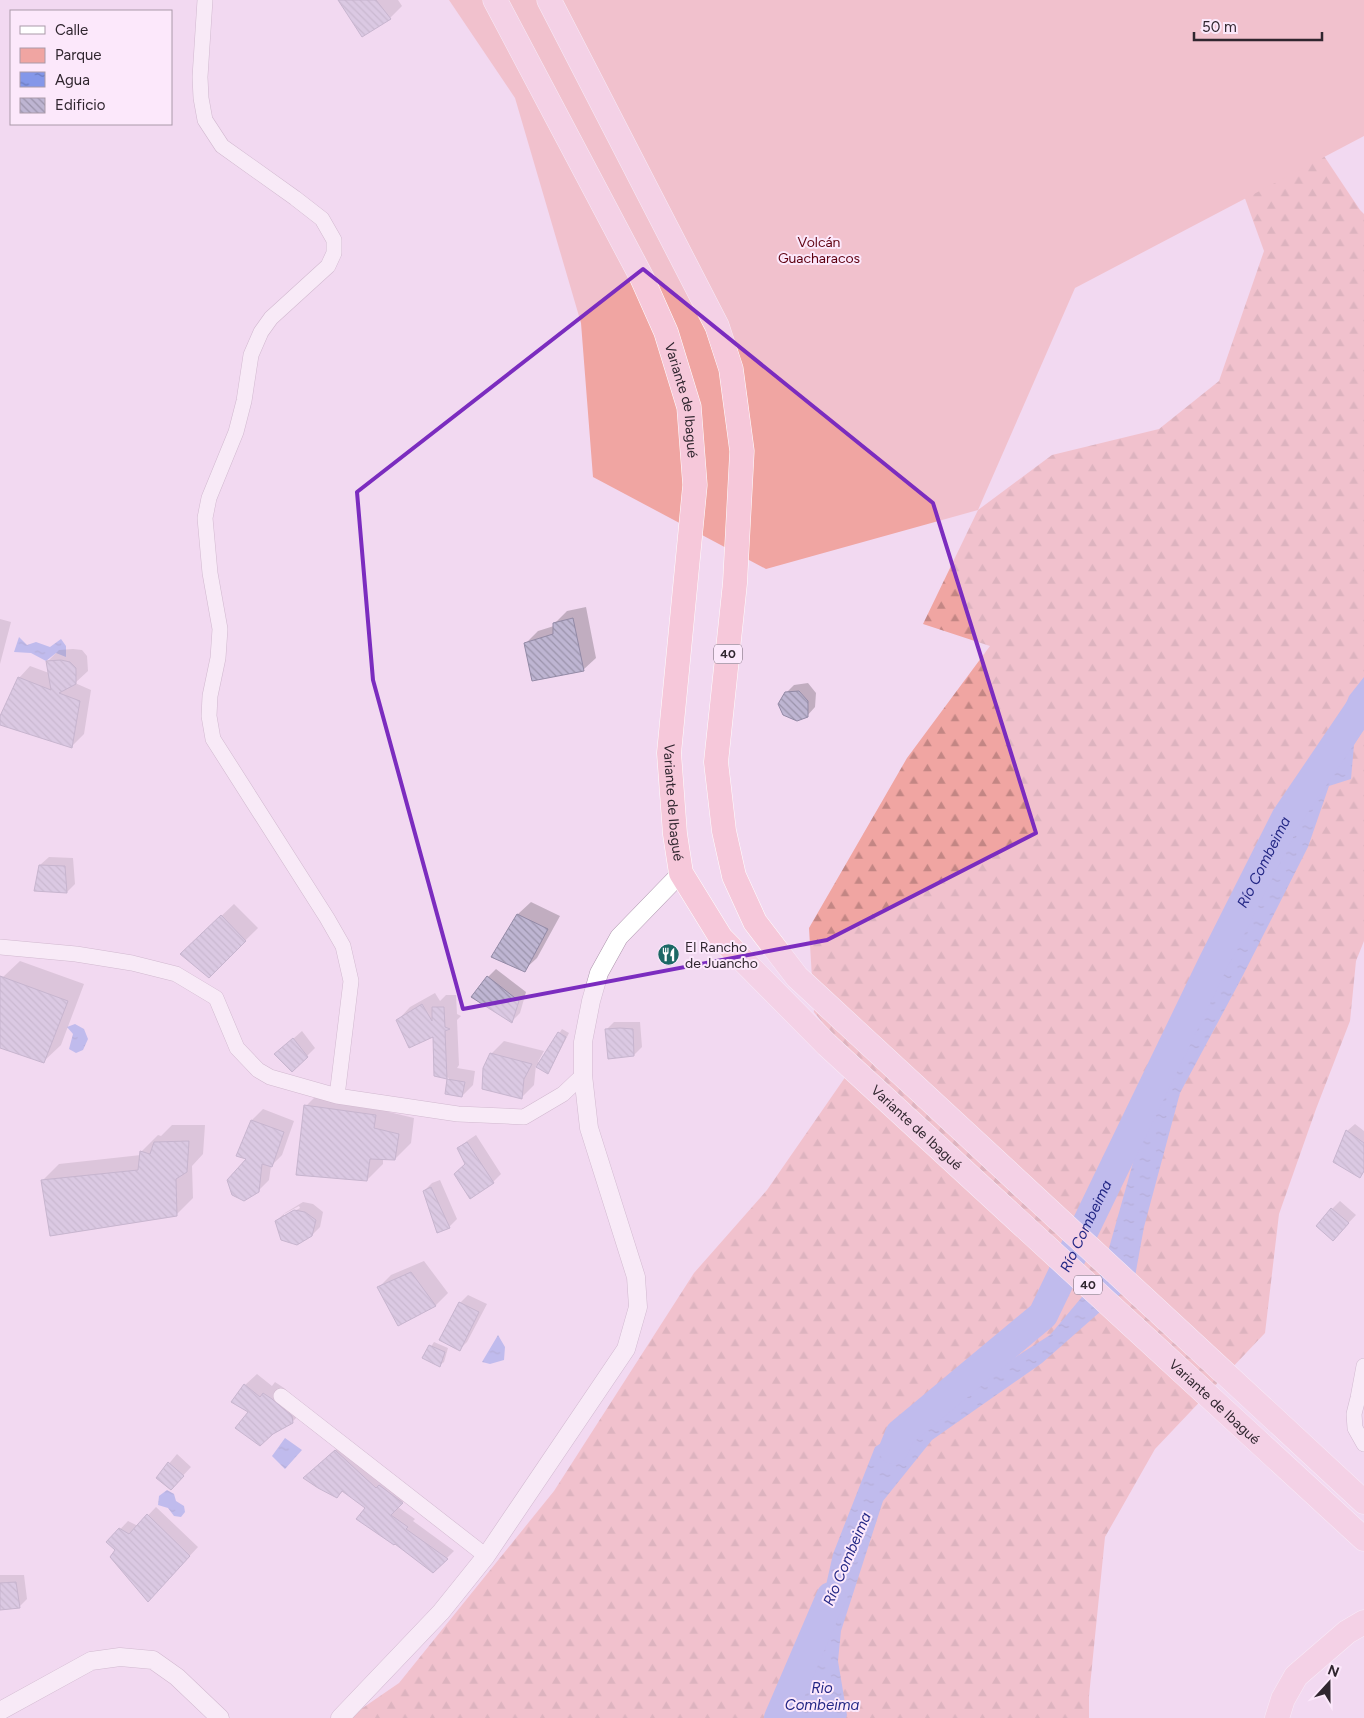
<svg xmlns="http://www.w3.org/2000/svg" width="1364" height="1718" font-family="Figtree,sans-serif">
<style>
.forest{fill:url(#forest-firs)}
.green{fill:#f0a5a2}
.water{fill:url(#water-ripples)}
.shadow{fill:#0003;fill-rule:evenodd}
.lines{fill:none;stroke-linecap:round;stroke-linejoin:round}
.river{stroke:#8497e9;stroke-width:30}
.building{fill:url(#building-back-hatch);stroke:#938aa6}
.minor-casing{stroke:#aa92a9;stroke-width:16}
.tertiary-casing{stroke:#aa92a9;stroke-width:19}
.trunk-casing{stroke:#fff;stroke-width:25}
.minor{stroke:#fff;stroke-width:15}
.tertiary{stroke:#fff;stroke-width:18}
.trunk{stroke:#f6c8da;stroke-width:24}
.marked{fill:none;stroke:#7b2cbf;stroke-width:4;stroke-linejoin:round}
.labels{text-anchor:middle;stroke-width:4;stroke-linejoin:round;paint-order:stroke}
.shield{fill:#fce8fb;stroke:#6d606c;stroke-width:1}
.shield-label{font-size:12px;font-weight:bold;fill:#30262f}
.park-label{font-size:14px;fill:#5e0110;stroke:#fce8fb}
.street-label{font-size:14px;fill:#30262f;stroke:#fce8fb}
.poi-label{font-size:14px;fill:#30262f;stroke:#fce8fb;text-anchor:start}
.water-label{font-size:15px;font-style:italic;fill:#232785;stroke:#fce8fb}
</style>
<defs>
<pattern id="forest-firs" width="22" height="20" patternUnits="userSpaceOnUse" patternTransform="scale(1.25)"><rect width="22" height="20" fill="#f0a5a2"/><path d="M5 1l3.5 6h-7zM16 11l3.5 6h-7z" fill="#c38684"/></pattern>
<pattern id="water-ripples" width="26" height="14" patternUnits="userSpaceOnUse" patternTransform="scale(1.25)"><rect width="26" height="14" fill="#8497e9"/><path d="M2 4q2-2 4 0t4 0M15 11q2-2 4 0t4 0" fill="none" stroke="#6c7bbd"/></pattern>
<pattern id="building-back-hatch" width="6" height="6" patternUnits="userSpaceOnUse" patternTransform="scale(1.25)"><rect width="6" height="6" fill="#beb5d2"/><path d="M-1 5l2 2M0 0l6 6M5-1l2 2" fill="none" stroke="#9b93ab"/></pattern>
</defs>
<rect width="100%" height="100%" fill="#f2d9f1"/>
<!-- forest -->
<path class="forest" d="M1316,144L1360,210L1364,214V941L1356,961L1350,1021L1316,1109L1279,1214L1265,1333L1155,1449L1105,1537L1089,1696V1718H348L399,1683L554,1491L694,1273L767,1190L855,1063L814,1012L809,928L907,758L990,646L923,624L978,510L1052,455L1159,429L1219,381L1264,251L1234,168Z"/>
<!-- green -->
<path class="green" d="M449,0H1364V136L1075,288L978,510L766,569L593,477L581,323L515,98Z"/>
<!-- water -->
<path class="water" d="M19,637L27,645L36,642L50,647L61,639L66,646V657L56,653L46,661L31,653L14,652Z
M1364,677V729L1354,745L1351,779L1329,786L1308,847L1240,981L1180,1093L1144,1227L1134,1282L1042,1363L932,1440L883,1501L841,1631L838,1661L847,1715L846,1718H791L805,1678L833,1554L875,1447L1050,1335L1102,1273L1134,1159L1189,1038L1252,916L1303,810L1349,696Z
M75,1024L84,1029L88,1039L83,1050L76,1053L69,1049L73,1034L67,1027Z
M498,1335L505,1347L504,1360L490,1364L482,1362Z
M285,1438L302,1450L285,1469L272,1456Z
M167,1490L174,1494L176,1501L184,1506L185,1512L181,1517L174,1516L168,1508L158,1505L159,1496Z"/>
<!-- shadow -->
<path class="shadow" d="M339,0H398L402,6L390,18Z
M586,607L596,658L583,670L525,644L538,631L554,626V624L567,611Z
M0,619L11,622L0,664Z
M73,649L82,650L87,656L88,671L75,683L91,690L84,734L72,746L0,724V720L19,678L30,666L49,673L47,662L59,650Z
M808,683L816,693L815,707L807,716L786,693L794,685Z
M49,857L73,858L75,884L67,892L40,865Z
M531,902L560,916L537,958L524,970L493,956L518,914Z
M234,904L258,928L209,976L194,942Z
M20,961L84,984L61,1045L44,1061L0,1046V986L3,977Z
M496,969L526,992L520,1013L512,1021L488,977Z
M435,993L440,1001L446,995H456L457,1014L461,1016L457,1020L459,1065L457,1068L475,1071L473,1085L462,1096L446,1093L449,1078L435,1075L434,1035L398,1020L410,1007Z
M614,1022H640L642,1047L634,1055L606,1030Z
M562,1029L569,1033L551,1068L548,1072L536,1065L534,1085L521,1098L491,1054L504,1041L544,1051L538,1062L540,1063Z
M302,1031L315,1048L292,1071L276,1054Z
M322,1090L391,1099L389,1112L414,1118L411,1143L395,1159H383V1164L367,1180L306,1106Z
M263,1109L294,1121L282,1155L271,1166L269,1180L258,1191L248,1158L238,1155L252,1120Z
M1355,1124L1364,1131V1172L1360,1177L1335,1161L1347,1131Z
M172,1125H205L203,1154L192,1166L193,1198L176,1215L42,1181L59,1164L141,1155V1152L158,1135L161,1136Z
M476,1135L501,1174L493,1182L466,1164L458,1149L467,1141Z
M440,1180L457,1219L449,1227L424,1191L432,1183Z
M1340,1201L1356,1215L1341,1231L1332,1209Z
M303,1202L313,1204L323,1212L320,1227L311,1236L276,1221L285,1213ZM299,1206L300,1208L284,1217V1214Z
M424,1261L448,1293L436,1305L399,1325L378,1288L391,1275Z
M468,1295L487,1304L467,1342L459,1350L460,1303Z
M434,1342L448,1348L444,1362L440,1365L424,1358Z
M257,1374L272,1386L275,1382L284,1388L303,1405L304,1410L292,1422L249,1412L245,1385Z
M343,1443L410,1495L398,1507L415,1519L413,1521L454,1551L433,1572L367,1508L343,1491L337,1497L313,1471Z
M177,1454L191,1467L179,1480L157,1478Z
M156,1507L198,1547L156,1592L108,1542L128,1521L138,1526Z
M0,1575H24L27,1599L19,1607L0,1609Z"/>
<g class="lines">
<!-- river -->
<g class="river">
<path id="s1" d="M894,1449L900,1434L1043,1315L1213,963L1286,818L1364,703"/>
<path d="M779,1718L831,1597"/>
</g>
</g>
<!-- building -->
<path class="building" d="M338,0H376L391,19L362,37Z
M573,618L584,671L532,681L524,643L553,634V623Z
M61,660L70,662L76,668V684L59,693L80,701L72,748L0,725V716L18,677L51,690L46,661Z
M799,691L808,701V717L797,721L783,715L778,704L785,692Z
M39,865L65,866L67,893L34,891Z
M517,914L548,929L525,972L491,957Z
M221,915L246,941L209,978L180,954Z
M0,976L68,1001L44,1063L0,1048Z
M487,976L519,1001L512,1023L471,997Z
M422,1004L432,1021V1007H444L445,1027L450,1029L445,1031L447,1079L434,1076L433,1037L409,1048L396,1020Z
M620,1028L633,1029L634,1056L608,1059L605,1029Z
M558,1032L566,1037L548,1074L536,1067Z
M293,1038L308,1057L292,1072L274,1054Z
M490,1053L532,1064L524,1079L522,1099L482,1089L483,1068Z
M447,1079L465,1082L462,1097L445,1094Z
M304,1105L376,1115L374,1128L399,1134L395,1160L370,1159L367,1181L296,1175Z
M251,1120L284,1132L272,1167L262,1164L259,1192L244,1201L232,1195L227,1180L246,1159L236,1156Z
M1346,1130L1364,1143V1171L1360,1178L1333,1162Z
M189,1141L187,1172L176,1179L177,1216L50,1236L41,1180L138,1170L140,1151L150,1154L154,1142Z
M467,1142L494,1183L470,1199L454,1174L465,1164L457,1148Z
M431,1187L450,1228L437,1233L423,1191Z
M1331,1208L1349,1223L1333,1241L1316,1226Z
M294,1210L305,1212L316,1220L312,1236L297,1245L281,1240L275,1221Z
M411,1272L436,1306L398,1326L377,1287Z
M459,1302L479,1312L460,1351L439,1340Z
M429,1345L445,1352L440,1367L422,1358Z
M244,1384L260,1397L263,1393L272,1399L292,1416L293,1423L273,1434L260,1446L235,1428L248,1412L231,1402Z
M335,1450L376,1488L379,1485L403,1503L391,1515L408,1527L406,1529L448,1559L433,1573L395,1544L394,1545L356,1519L365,1508L342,1491L337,1498L318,1488L303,1478Z
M168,1462L184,1476L171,1490L156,1478Z
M147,1514L190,1556L148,1602L110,1557L115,1550L106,1542L119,1528L129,1534Z
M16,1582L20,1608L0,1610V1583Z"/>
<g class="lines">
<defs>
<path id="minor" d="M205,0L200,77L201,98L205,120L222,146L295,198L322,219L334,240V253L328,266L271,318L261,332L251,355L244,401L236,432L209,498L205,518L210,573L220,629L218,658L210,696L209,716L213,739L327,918L343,946L351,981L337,1096
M0,947L76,954L132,963L176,974L216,998L237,1048L258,1070L270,1077L337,1096L458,1114L524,1117L563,1094L583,1075
M1364,1366L1358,1398L1354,1414L1355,1428L1364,1444
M281,1396L486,1556"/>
<path id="tertiary" d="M0,1711L91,1661L120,1657L153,1660L177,1677L220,1718
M340,1718L441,1612L486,1556L626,1349L638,1307L636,1277L589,1128L583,1075V1042L591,1001L599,973L619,937L681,873"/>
<g id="trunk">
<path id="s2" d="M495,0L642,278L666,332L689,407L695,485L669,753L675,834L681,873L721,938L827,1045L1364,1539"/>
<path d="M549,0L717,326L731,369L742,451L735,583L716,762L724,831L734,876L755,922L797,977L1364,1502"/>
<path d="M1277,1718L1283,1699L1296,1676L1347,1632L1364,1622"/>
</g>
</defs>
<!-- minor casing -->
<use href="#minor" class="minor-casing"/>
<!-- tertiary casing -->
<use href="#tertiary" class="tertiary-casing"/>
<!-- trunk casing -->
<use href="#trunk" class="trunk-casing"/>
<!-- minor -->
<use href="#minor" class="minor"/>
<!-- tertiary -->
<use href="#tertiary" class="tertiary"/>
<!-- trunk -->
<use href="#trunk" class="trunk"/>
</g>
<!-- marked area -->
<path d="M0 0H1364V1718H0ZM643,269L933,503L1036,833L827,940L463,1009L373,680L357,492Z" fill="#f2d9f1" fill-opacity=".55" fill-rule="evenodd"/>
<path class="marked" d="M643,269L933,503L1036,833L827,940L463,1009L373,680L357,492Z"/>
<!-- icons -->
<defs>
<symbol id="restaurant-disc" viewBox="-11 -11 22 22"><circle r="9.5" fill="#1c6865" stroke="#fce8fb"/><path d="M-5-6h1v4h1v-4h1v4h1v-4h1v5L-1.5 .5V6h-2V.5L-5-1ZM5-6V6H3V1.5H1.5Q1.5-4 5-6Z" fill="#fff"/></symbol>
</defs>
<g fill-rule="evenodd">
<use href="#restaurant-disc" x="656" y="942" width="25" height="25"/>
</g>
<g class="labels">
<!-- shield labels -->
<g class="shield">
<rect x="714" y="644.5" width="28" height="19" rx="4"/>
<rect x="1074" y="1275.5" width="28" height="19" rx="4"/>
</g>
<g class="shield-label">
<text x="728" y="658">40</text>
<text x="1088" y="1289">40</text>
</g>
<!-- park labels -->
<g class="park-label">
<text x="819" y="247">Volcán<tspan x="819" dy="16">Guacharacos</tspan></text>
</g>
<!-- street labels -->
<g class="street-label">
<text dy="5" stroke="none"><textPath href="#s2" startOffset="444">Variante de Ibagué</textPath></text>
<text dy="5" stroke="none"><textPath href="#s2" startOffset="849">Variante de Ibagué</textPath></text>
<text dy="5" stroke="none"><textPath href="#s2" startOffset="1269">Variante de Ibagué</textPath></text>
<text dy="5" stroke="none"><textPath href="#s2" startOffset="1674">Variante de Ibagué</textPath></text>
</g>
<!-- poi labels -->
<g class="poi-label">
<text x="685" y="952">El Rancho<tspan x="685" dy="16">de Juancho</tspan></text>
</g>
<!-- water labels -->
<g class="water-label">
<text dy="5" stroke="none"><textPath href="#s1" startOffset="706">Río Combeima</textPath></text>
<text dy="5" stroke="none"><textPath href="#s1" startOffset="301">Río Combeima</textPath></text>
<text transform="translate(847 1559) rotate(-67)" y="5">Río Combeima</text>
<text x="822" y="1693">Rio<tspan x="822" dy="17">Combeima</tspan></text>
</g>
</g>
<!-- legend -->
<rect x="10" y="10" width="162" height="115" fill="#fce8fb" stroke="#aa9aa9"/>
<rect x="20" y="26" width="25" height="8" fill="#ffffff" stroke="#aa9aa9"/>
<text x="55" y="35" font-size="15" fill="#30262f">Calle</text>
<rect x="20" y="48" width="25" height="15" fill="#f0a5a2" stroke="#aa9aa9"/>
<text x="55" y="60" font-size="15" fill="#30262f">Parque</text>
<rect x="20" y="72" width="25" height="15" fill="url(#water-ripples)" stroke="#aa9aa9"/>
<text x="55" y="85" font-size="15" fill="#30262f">Agua</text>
<rect x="20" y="98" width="25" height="15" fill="url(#building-back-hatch)" stroke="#aa9aa9"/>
<text x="55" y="110" font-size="15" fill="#30262f">Edificio</text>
<!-- north arrow -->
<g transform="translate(1329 1683) rotate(21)" stroke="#fce8fb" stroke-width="4" paint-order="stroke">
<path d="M0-4L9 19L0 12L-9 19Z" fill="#30262f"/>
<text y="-8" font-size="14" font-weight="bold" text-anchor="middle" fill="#30262f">N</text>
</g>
<!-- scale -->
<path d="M1194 32v8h128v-8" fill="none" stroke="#30262f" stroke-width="2.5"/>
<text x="1202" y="32" font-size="15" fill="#30262f" stroke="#fce8fb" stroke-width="4" paint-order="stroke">50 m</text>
</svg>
